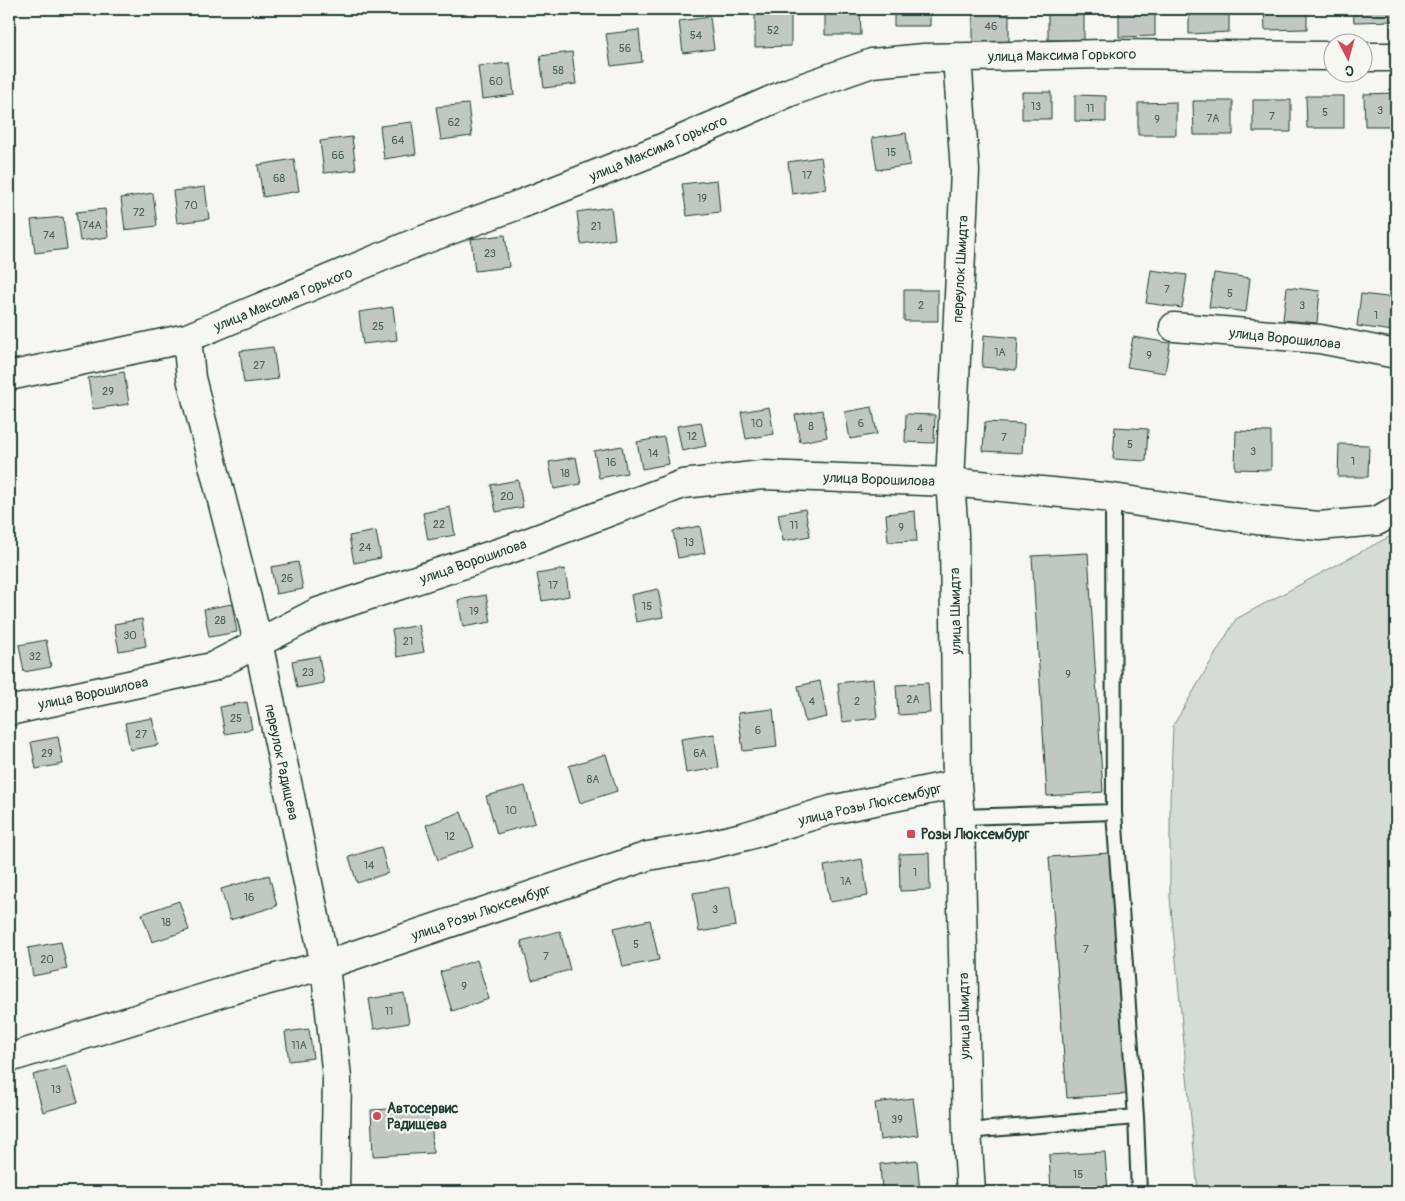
<svg xmlns="http://www.w3.org/2000/svg" width="1405" height="1201" font-family="Pangolin,sans-serif">
<style>
.green{fill:#d6dbd6;stroke:#7a8c85}
.building{fill:#c1c8c3;stroke:#1f3d34}
.lines{fill:none;stroke-linecap:round;stroke-linejoin:round}
.service-casing{stroke:#1f3d34;stroke-width:18}
.minor-casing{stroke:#1f3d34;stroke-width:31}
.service{stroke:#f6f6f2;stroke-width:14}
.minor{stroke:#f6f6f2;stroke-width:28}
.poi-dot{fill:#d1495b;stroke:#f6f6f2;stroke-width:2}
.labels{text-anchor:middle;stroke-width:4.5;stroke-linejoin:round;paint-order:stroke}
.number-label{font-size:11px;fill:#486058}
.street-label{font-size:14px;fill:#1f3d34;stroke:#f6f6f2}
.poi-label{font-size:14px;font-weight:bold;fill:#1f3d34;stroke:#f6f6f2;text-anchor:start}
</style>
<rect width="100%" height="100%" fill="#f6f6f2"/>
<filter id="ink" filterUnits="userSpaceOnUse"><feTurbulence type="fractalNoise" baseFrequency=".02" numOctaves="2"/><feDisplacementMap in="SourceGraphic" scale="10" xChannelSelector="R" yChannelSelector="G"/><feConvolveMatrix kernelMatrix="1 2 1 2 8 2 1 2 1" color-interpolation-filters="sRGB"/></filter>
<g filter="url(#ink)">
<!-- green -->
<path class="green" d="M1396,533V1192H1198L1170,897V802L1173,726L1236,619Z"/>
<!-- building -->
<path class="building" d="M825,9H860L861,35H825Z
M894,9H930V26H894Z
M1048,9H1084V40H1048Z
M1119,9H1155V36L1119,37Z
M1189,9H1229V32L1189,34Z
M1264,9H1307V29L1265,30Z
M1353,9H1396V21L1354,22Z
M973,10H1009V42L973,43Z
M791,13V46L755,47V14Z
M710,17L714,49L683,53L679,21Z
M639,30L642,62L611,66L606,34Z
M572,52L576,84L544,88L540,56Z
M510,63L514,95L482,99L478,66Z
M1022,92H1051V119H1022Z
M1396,93V126H1365L1364,94Z
M1075,95L1106,96V122L1075,121Z
M1306,96H1344V128H1307Z
M1253,100H1291V132H1253Z
M1193,101H1233V135H1194Z
M1176,102V135H1138V103Z
M468,104L472,136L441,140L436,107Z
M412,122L416,154L384,159L380,126Z
M906,133L910,165L877,170L872,138Z
M352,137L356,170L324,173L320,141Z
M821,157L826,189L792,194L788,162Z
M294,159L299,191L263,197L258,165Z
M717,180L720,212L687,216L682,184Z
M205,187L209,219L177,223L173,191Z
M153,193L157,226L125,230L121,198Z
M611,207L615,239L581,244L577,212Z
M105,209L108,237L80,241L76,212Z
M63,217L67,249L35,253L31,220Z
M9,232L12,260H9Z
M505,235L509,267L475,271L471,239Z
M1151,270L1187,275L1182,308L1146,303Z
M1214,273L1250,278L1246,312L1209,307Z
M1287,287L1320,291L1317,323L1283,320Z
M904,290H938V321H904Z
M1361,294L1396,298L1393,331L1357,326Z
M393,307L397,340L363,344L359,312Z
M984,335L1018,338L1016,370L982,367Z
M1133,337L1170,343L1165,373L1127,367Z
M273,347L278,379L244,383L240,351Z
M124,372L129,404L93,409L88,378Z
M769,407L774,434L746,439L741,412Z
M872,407L877,434L850,439L845,412Z
M822,410L827,437L800,442L795,415Z
M906,414L935,415L934,443L905,442Z
M701,422L706,446L682,451L677,426Z
M985,422L1024,424L1022,453L983,451Z
M1115,427L1148,429L1146,461L1113,459Z
M1236,431L1271,432V470L1235,469Z
M664,437L669,464L642,469L637,442Z
M1339,444L1369,445L1368,477H1338Z
M622,446L627,473L599,478L594,451Z
M576,457L581,484L554,489L549,462Z
M518,480L523,507L496,512L491,485Z
M450,507L455,535L428,540L423,513Z
M805,509L810,536L783,541L778,514Z
M915,511L917,541L888,542L886,514Z
M700,526L705,553L678,558L673,531Z
M376,531L381,558L354,563L349,536Z
M1088,553L1103,792L1047,796L1032,556Z
M298,562L303,589L276,594L271,567Z
M565,569L569,596L542,601L537,574Z
M658,589L663,617L636,622L631,595Z
M486,595L491,622L463,627L458,600Z
M232,604L237,632L209,637L204,609Z
M142,619L146,646L119,651L114,624Z
M419,625L424,652L397,657L392,630Z
M46,640L51,667L24,672L19,645Z
M319,656L324,683L297,688L292,661Z
M873,679L877,718L842,722L838,683Z
M820,681L827,717L805,722L798,686Z
M928,683L930,713L898,715L896,685Z
M247,702L252,729L225,734L220,707Z
M773,709L777,747L743,751L738,713Z
M152,718L158,745L130,750L125,723Z
M714,734L719,768L686,773L681,739Z
M58,737L63,764L36,769L31,742Z
M606,754L617,791L580,803L569,766Z
M525,786L535,823L497,834L486,796Z
M461,812L474,847L438,860L426,825Z
M381,847L388,873L357,883L349,857Z
M929,853L930,890L900,891L899,854Z
M1109,853L1127,1094L1067,1098L1049,857Z
M862,859L868,896L830,902L824,866Z
M269,875L277,906L230,920L221,889Z
M730,887L736,926L699,932L693,893Z
M179,901L189,930L152,942L142,914Z
M650,920L659,960L623,967L614,928Z
M560,931L570,970L532,980L521,941Z
M61,942L67,969L33,976L28,948Z
M477,960L489,999L452,1011L440,972Z
M404,993L409,1023L374,1029L369,999Z
M309,1029L313,1058L289,1061L285,1032Z
M67,1066L78,1102L43,1112L33,1075Z
M913,1098L918,1135L880,1140L875,1103Z
M431,1107L433,1153L373,1156L371,1110Z
M1105,1152L1108,1192H1051L1049,1155Z
M917,1160L920,1192H882L880,1164Z"/>
<g class="lines">
<defs>
<path id="service" d="M1113,498L1114,812L1136,1117L1139,1192
M960,817L1114,812
M967,1131L1136,1117"/>
<path id="minor" d="M957,57L965,171L950,482L954,534L957,784L960,817L967,1131L971,1192
M1362,57H1396
M1174,327L1320,339L1396,354
M187,338L191,378L258,642L325,965L337,1078L335,1192
M9,376L187,338L415,243L521,204L660,149L790,92L872,63L924,58L1103,54L1332,56
M9,711L212,667L318,612L513,548L683,484L762,475L950,482L1113,498L1256,520L1319,526L1377,521L1396,510
M9,1058L227,991L325,965L648,856L700,847L746,836L831,810L957,784"/>
</defs>
<!-- service casing -->
<use href="#service" class="service-casing"/>
<!-- minor casing -->
<use href="#minor" class="minor-casing"/>
<!-- service -->
<use href="#service" class="service"/>
<!-- minor -->
<use href="#minor" class="minor"/>
</g>
</g>
<!-- markers -->
<g class="poi-dot">
<rect x="906" y="829" width="10" height="10" rx="2.5"/>
<circle cx="377" cy="1116" r="5"/>
</g>
<g class="labels">
<!-- number labels -->
<g class="number-label">
<text x="991" y="30">46</text>
<text x="773" y="34">52</text>
<text x="696" y="39">54</text>
<text x="625" y="52">56</text>
<text x="558" y="74">58</text>
<text x="496" y="85">60</text>
<text x="1036" y="110">13</text>
<text x="1090" y="112">11</text>
<text x="1380" y="114">3</text>
<text x="1325" y="116">5</text>
<text x="1272" y="120">7</text>
<text x="1213" y="122">7А</text>
<text x="1157" y="123">9</text>
<text x="454" y="126">62</text>
<text x="398" y="144">64</text>
<text x="891" y="156">15</text>
<text x="338" y="159">66</text>
<text x="807" y="179">17</text>
<text x="279" y="182">68</text>
<text x="702" y="202">19</text>
<text x="191" y="209">70</text>
<text x="139" y="216">72</text>
<text x="92" y="229">74А</text>
<text x="596" y="230">21</text>
<text x="49" y="239">74</text>
<text x="490" y="257">23</text>
<text x="1167" y="293">7</text>
<text x="1230" y="297">5</text>
<text x="921" y="309">2</text>
<text x="1302" y="309">3</text>
<text x="1376" y="319">1</text>
<text x="378" y="330">25</text>
<text x="1000" y="356">1А</text>
<text x="1149" y="359">9</text>
<text x="259" y="369">27</text>
<text x="108" y="395">29</text>
<text x="757" y="427">10</text>
<text x="861" y="427">6</text>
<text x="811" y="430">8</text>
<text x="920" y="432">4</text>
<text x="692" y="440">12</text>
<text x="1004" y="441">7</text>
<text x="1130" y="448">5</text>
<text x="1253" y="455">3</text>
<text x="653" y="457">14</text>
<text x="1353" y="465">1</text>
<text x="611" y="466">16</text>
<text x="565" y="477">18</text>
<text x="507" y="500">20</text>
<text x="439" y="528">22</text>
<text x="794" y="529">11</text>
<text x="901" y="531">9</text>
<text x="689" y="546">13</text>
<text x="365" y="551">24</text>
<text x="287" y="582">26</text>
<text x="553" y="589">17</text>
<text x="647" y="610">15</text>
<text x="474" y="615">19</text>
<text x="220" y="624">28</text>
<text x="130" y="639">30</text>
<text x="408" y="645">21</text>
<text x="35" y="660">32</text>
<text x="308" y="676">23</text>
<text x="1068" y="678">9</text>
<text x="913" y="703">2А</text>
<text x="812" y="705">4</text>
<text x="857" y="705">2</text>
<text x="236" y="722">25</text>
<text x="758" y="734">6</text>
<text x="141" y="738">27</text>
<text x="47" y="757">29</text>
<text x="700" y="757">6А</text>
<text x="593" y="783">8А</text>
<text x="511" y="814">10</text>
<text x="450" y="840">12</text>
<text x="369" y="869">14</text>
<text x="915" y="876">1</text>
<text x="846" y="885">1А</text>
<text x="249" y="901">16</text>
<text x="715" y="913">3</text>
<text x="166" y="926">18</text>
<text x="636" y="948">5</text>
<text x="1086" y="953">7</text>
<text x="546" y="960">7</text>
<text x="47" y="963">20</text>
<text x="464" y="990">9</text>
<text x="389" y="1015">11</text>
<text x="299" y="1049">11А</text>
<text x="56" y="1093">13</text>
<text x="897" y="1123">39</text>
<text x="1078" y="1178">15</text>
</g>
<!-- street labels -->
<g class="street-label">
<text transform="translate(1062 55) rotate(-1)" y="5">улица Максима Горького</text>
<text transform="translate(658 148) rotate(-23)" y="5">улица Максима Горького</text>
<text transform="translate(960 269) rotate(-87)" y="5">переулок Шмидта</text>
<text transform="translate(283 299) rotate(-22)" y="5">улица Максима Горького</text>
<text transform="translate(1285 338) rotate(6)" y="5">улица Ворошилова</text>
<text transform="translate(879 479) rotate(2)" y="5">улица Ворошилова</text>
<text transform="translate(473 561) rotate(-19)" y="5">улица Ворошилова</text>
<text transform="translate(955 611) rotate(-91)" y="5">улица Шмидта</text>
<text transform="translate(93 693) rotate(-12)" y="5">улица Ворошилова</text>
<text transform="translate(282 762) rotate(78)" y="5">переулок Радищева</text>
<text transform="translate(870 804) rotate(-13)" y="5">улица Розы Люксембург</text>
<text transform="translate(481 912) rotate(-19)" y="5">улица Розы Люксембург</text>
<text transform="translate(964 1016) rotate(-91)" y="5">улица Шмидта</text>
</g>
<!-- poi labels -->
<g class="poi-label">
<text x="921" y="839">Розы Люксембург</text>
<text x="387" y="1113">Автосервис<tspan x="387" dy="16">Радищева</tspan></text>
</g>
</g>
<!-- margin -->
<rect width="1405" height="1201" fill="none" stroke="#f6f6f2" stroke-width="30"/>
<rect x="15" y="15" width="1375" height="1171" fill="none" stroke="#1f3d34" stroke-width="2" filter="url(#ink)"/>
<!-- north arrow -->
<g transform="translate(1348 58) rotate(174)"><circle r="24" fill="#f6f6f2" stroke="#a0aca6"/>
<path d="M0-4L9 19L0 12L-9 19Z" fill="#d1495b"/>
<text y="-8" font-size="14" font-weight="bold" text-anchor="middle" fill="#1f3d34">С</text>
</g>
</svg>
